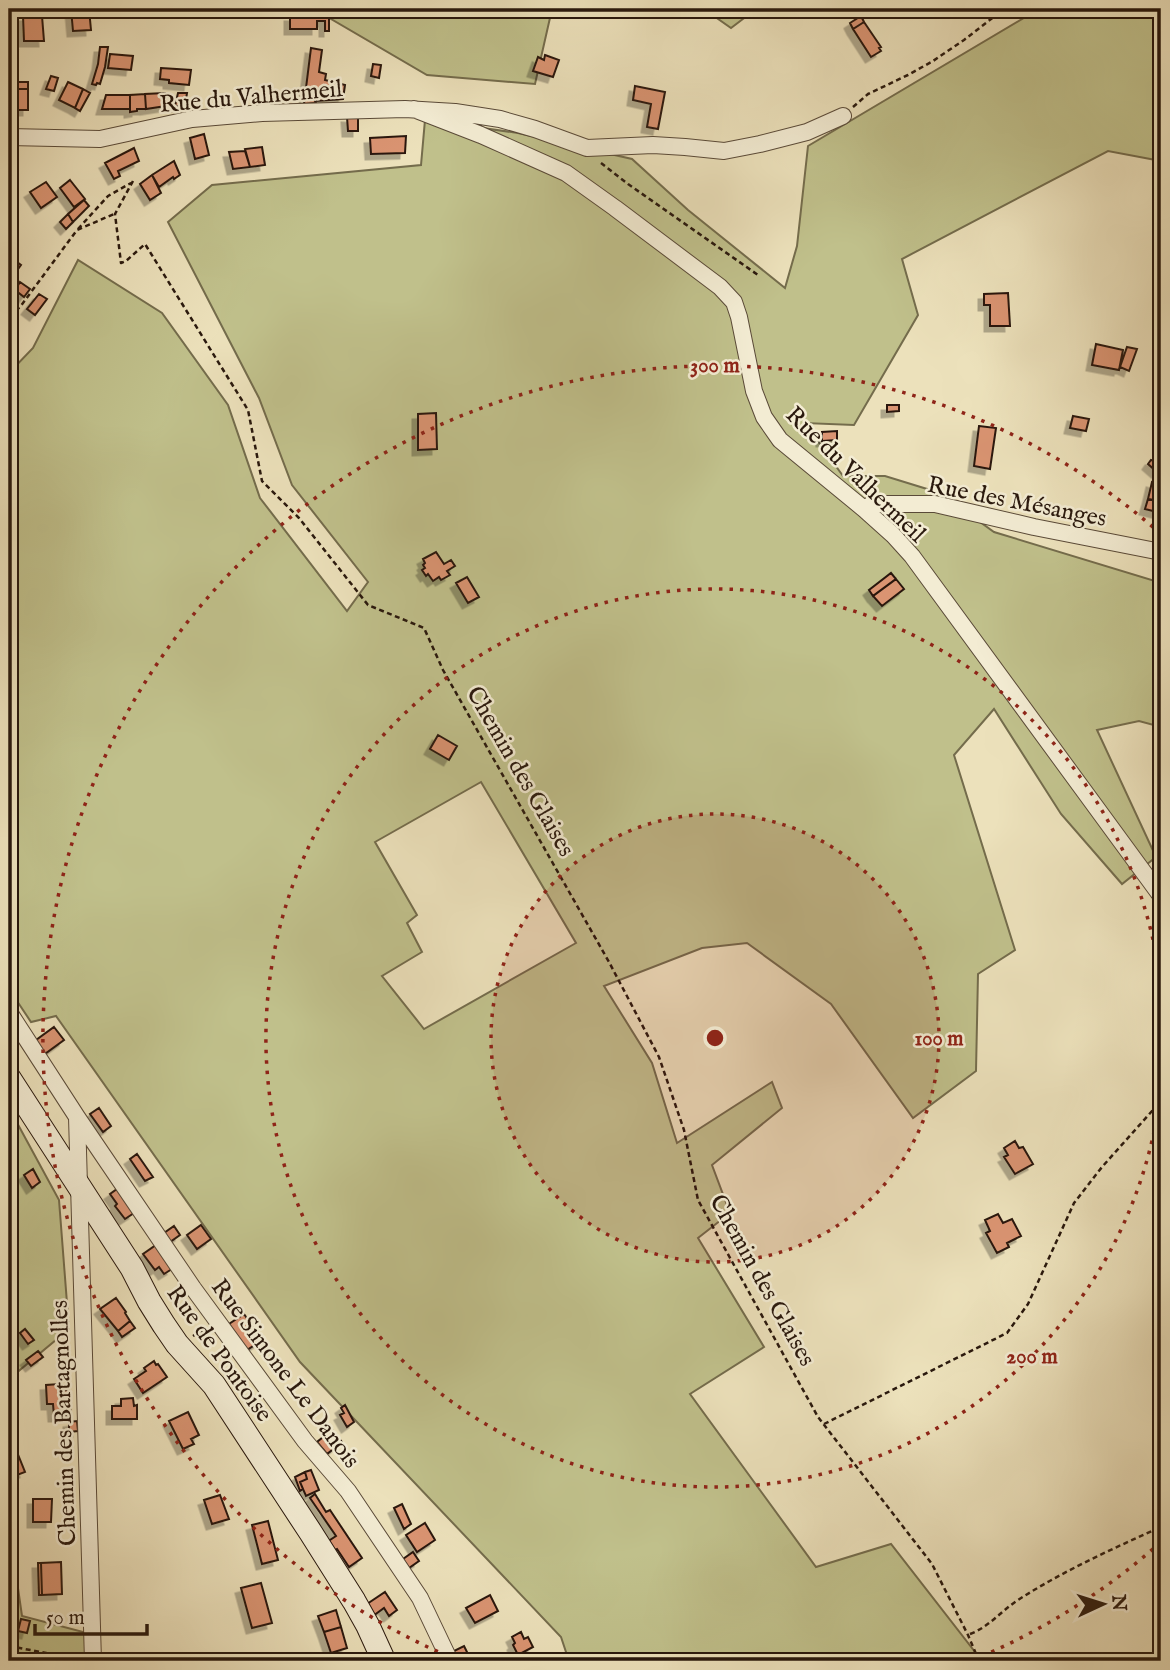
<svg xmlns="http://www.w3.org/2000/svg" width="1170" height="1670" font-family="'IM FELL English',serif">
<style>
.green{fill:#c0c08b;stroke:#746c4c;stroke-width:2;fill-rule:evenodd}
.building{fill:#da9472;stroke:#29180d;stroke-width:2;filter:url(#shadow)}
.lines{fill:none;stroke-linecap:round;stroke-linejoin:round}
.street-casing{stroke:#5a4a38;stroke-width:18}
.secondary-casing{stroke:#29180d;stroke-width:25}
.path{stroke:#29180d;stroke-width:2.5;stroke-dasharray:5 3.5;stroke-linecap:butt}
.street{stroke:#f3ecd3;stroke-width:16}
.secondary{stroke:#f3ecd3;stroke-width:23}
.ring{fill:none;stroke:#8f2418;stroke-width:3.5;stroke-dasharray:3.5 7}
.labels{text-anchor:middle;stroke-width:5;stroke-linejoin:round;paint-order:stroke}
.street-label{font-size:24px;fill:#29180d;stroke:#f3ecd3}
.centre{fill:#8f2418;stroke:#f3ecd3;stroke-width:3.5}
.ring-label{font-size:21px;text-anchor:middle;font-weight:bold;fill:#8f2418;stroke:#f3ecd3;stroke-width:5;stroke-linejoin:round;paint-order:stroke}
</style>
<defs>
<filter id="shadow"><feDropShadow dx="-5.5" dy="5.5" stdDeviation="0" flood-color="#0004"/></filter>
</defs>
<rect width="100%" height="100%" fill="#ece1bb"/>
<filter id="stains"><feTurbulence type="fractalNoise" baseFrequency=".00286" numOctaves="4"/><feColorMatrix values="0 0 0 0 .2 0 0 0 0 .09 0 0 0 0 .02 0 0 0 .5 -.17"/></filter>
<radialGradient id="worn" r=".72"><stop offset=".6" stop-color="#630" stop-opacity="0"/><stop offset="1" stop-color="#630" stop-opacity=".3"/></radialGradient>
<!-- green -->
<path class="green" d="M314,9H552L535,84L427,75Z
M704,9H756L731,28Z
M1039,9H1161V161L1108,151L902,259L918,315L854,425L805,423L843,476H885L940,493L994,532L1155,581L1161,608V727L1139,721L1097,730L1156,857L1122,884L1061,814L994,709L954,755L1015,950L978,974L976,1071L913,1118L831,1004L747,943L702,948L604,986L652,1063L677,1143L772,1082L782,1108L712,1165L730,1213L698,1238L764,1347L690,1394L816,1567L891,1544L982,1661H569L561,1637L300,1362L56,1016L31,1022L9,989V373L33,348L78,260L162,313L228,405L260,498L347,611L368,582L292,485L259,398L168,222L212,185L421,165L425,120L518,133L632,159L688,210L785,288L797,246L808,146ZM481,782L576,943L424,1029L382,976L422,952L407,923L417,915L375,842Z
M9,1108L59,1200L69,1329L9,1379Z
M9,1526L22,1616L87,1633L90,1661H9Z"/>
<!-- building -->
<path class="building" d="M71,9H89L91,30L73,31Z
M23,16H42L44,41H24Z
M290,16L329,17V31H325V21H317V29H290Z
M861,16L864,22L853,29L850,23Z
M864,22L881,47L879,48L881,51L871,57L853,29Z
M100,47H108L105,67L100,84L97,83L96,85L92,84L98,64Z
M311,48L322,50L319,72L326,74L325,80L345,85L343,99L315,101L316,103L304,104Z
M9,50H18L17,63L9,64Z
M110,54L133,56L131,70L108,68Z
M545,55L559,60L553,77L533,71L538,57L544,60Z
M373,64L381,65L379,78L371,76Z
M161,68L191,70L189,85L169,83V80L160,79Z
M51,76L58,78L54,91L46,89Z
M13,82H28V89H13Z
M68,82L83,89L75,108L59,100Z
M635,86L665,92L658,129L647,127L651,104L633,100Z
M13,89H28V110H13Z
M83,89L90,93L80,111L75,108Z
M165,93L166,106L146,109L145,94Z
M178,93H187L185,106H175Z
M145,94L146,109H137V111L130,112V95Z
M106,95H130V109H102Z
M347,117L358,118V131H348Z
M204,134L209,155L195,159L190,138Z
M406,136L405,153L371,154L370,138Z
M262,147L265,165L250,167L245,149Z
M134,148L139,161L118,171L120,176L114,179L105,163Z
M245,151L250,167L233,169L229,152Z
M174,161L180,175L174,179L173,177L159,187L152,175Z
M152,175L161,193L150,200L140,184Z
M70,180L85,199L74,207L60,188Z
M46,182L57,197L41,208L30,192Z
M84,200L89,206L73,222L68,214Z
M68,214L73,222L66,229L60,222Z
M9,256L21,265L13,276L9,272Z
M20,282L30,289L24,297L15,290Z
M1008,293L1010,326H990V305H984V294Z
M39,294L47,299L35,315L27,309Z
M1096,344L1123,350L1119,370L1092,365Z
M1127,347L1137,349L1129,371L1120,367Z
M887,405H899V411L887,412Z
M436,413L437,449L418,450V414Z
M1073,416L1089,419L1086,431L1070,428Z
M979,426L996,428L990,469L974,466Z
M837,431V440L822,441V432Z
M1151,460L1161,463V467L1157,472L1148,464Z
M1152,482L1158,484L1154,500L1148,499Z
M1158,484L1161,485V513L1145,509L1148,499L1154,500Z
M436,552L444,564L451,560L455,566L447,571L450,575L441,580L439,577L433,581L428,574L426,576L422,570L425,568L423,565L425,563L423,559Z
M891,573L896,579L873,596L869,590Z
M467,577L479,597L468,603L456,583Z
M896,579L904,589L882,606L873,596Z
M438,735L457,746L449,760L430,749Z
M54,1027L64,1040L42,1056L32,1043Z
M99,1108L111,1126L103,1132L90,1114Z
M1015,1141L1019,1148L1023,1147L1033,1164L1015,1174L1004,1157L1008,1155L1004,1148Z
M137,1154L153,1177L145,1181L130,1159Z
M33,1169L40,1182L32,1188L24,1175Z
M117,1189L134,1213L125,1219L115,1206L117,1204L110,1194Z
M998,1214L1003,1223L1012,1219L1021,1236L1007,1243L1009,1247L997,1253L986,1233L990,1231L985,1220Z
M201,1225L211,1239L197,1249L187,1235Z
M174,1226L180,1235L170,1242L164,1233Z
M156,1245L172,1269L164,1274L159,1267L155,1270L143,1254Z
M116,1298L126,1312L125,1313L130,1321L118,1331L100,1309Z
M244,1314L262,1340L247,1350L229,1324Z
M130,1321L135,1328L122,1337L118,1331Z
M25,1329L34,1340L28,1344L20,1333Z
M38,1351L43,1357L31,1366L26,1360Z
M154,1361L156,1365L158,1364L167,1377L143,1393L134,1379L146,1371L144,1368Z
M60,1384L61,1391L69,1390L71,1416H54L53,1404H47L46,1385Z
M133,1398L134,1406L137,1405V1419H112V1406H121V1399Z
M345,1405L354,1422L347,1427L340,1415L344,1413L341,1408Z
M188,1412L199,1435L191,1439L194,1444L183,1449L169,1421Z
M77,1421L78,1431L69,1432V1422Z
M332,1430L342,1442L327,1454L317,1442Z
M17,1452L25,1472L9,1478V1455Z
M311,1470L319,1490L306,1496L300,1482L307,1479L305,1472Z
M305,1472L307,1479L300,1482L303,1489L300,1491L295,1477Z
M315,1494L326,1512L330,1510L362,1558L349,1567L337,1549L333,1551L327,1542L336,1536L310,1498Z
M220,1495L229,1519L212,1524L204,1500Z
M33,1499H52L51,1522H33Z
M402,1504L411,1524L404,1529L394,1508Z
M268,1521L278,1560L262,1564L252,1525Z
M425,1523L435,1540L417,1552L406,1535Z
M413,1552L419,1561L409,1568L403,1559Z
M61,1562L62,1594L42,1595L41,1563Z
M38,1563H41L42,1595H39Z
M261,1583L272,1623L252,1628L241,1588Z
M385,1592L397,1610L389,1616L384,1608L373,1616L367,1604Z
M490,1595L498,1611L475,1623L466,1608Z
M336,1610L341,1627L324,1632L318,1616Z
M21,1619L30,1621L27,1633L18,1631Z
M341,1627L347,1648L331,1653L324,1632Z
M521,1632L524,1639L528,1637L533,1647L518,1655L513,1645L515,1643L512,1637Z
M464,1646L468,1654L456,1660L452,1652Z"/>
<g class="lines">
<defs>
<path id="street" d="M414,109L481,135L566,173L615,208L720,287L734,302L739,317L754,391L764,417L780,440L864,509L893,535L912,556L1161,896
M9,137L100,139L192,119L262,113L405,109L455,112L500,119L535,129L587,148L653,145L685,147L724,151L760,144L807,132L843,116
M864,509L872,504H935L1034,527L1161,552
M9,1012L77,1117L193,1288L305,1441L348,1491L420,1598L450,1661
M77,1117L93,1661"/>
<path id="secondary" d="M9,1078L132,1268L149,1301L164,1325L177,1344L214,1385L311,1533L354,1601L368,1626L384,1661"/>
</defs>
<!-- street casing -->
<use href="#street" class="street-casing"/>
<!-- secondary casing -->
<use href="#secondary" class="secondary-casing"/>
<!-- path -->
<path class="path" d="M853,107L868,94L908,75L933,61L964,40L1004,9
M601,163L628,184L758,275
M133,181L115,214L121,263L126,261L145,244L248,410L262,481L299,518L368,605L424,628L443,670L609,962L659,1057L684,1130L698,1200L818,1417L932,1564L968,1635L979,1661
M78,229L108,196L131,183
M9,316L20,307L77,230L114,214
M193,1336L201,1331L207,1340L210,1336
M824,1424L1007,1333L1028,1304L1074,1203L1102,1167L1161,1101
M970,1634C989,1627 1001,1611 1018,1600C1063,1571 1112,1549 1161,1527
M9,1646L78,1659"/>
<!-- street -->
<use href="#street" class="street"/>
<!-- secondary -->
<use href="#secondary" class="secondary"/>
</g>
<!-- distance rings -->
<circle cx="715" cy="1038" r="224" fill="#8f2418" fill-opacity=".12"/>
<g class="ring">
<circle cx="715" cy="1038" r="224"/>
<path d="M1161 1089A449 449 0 1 1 1161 987"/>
<path d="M1161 1542A673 673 0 0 1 973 1660M457 1660A673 673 0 1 1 1161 534"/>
</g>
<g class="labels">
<!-- street labels -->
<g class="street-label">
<text transform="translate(251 96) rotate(-5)" y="8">Rue du Valhermeil</text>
<text transform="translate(856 474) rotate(44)" y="8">Rue du Valhermeil</text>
<text transform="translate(1017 501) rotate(11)" y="8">Rue des Mésanges</text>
<text transform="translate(521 771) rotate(60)" y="8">Chemin des Glaises</text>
<text transform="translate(763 1280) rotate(61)" y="8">Chemin des Glaises</text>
<text transform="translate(220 1353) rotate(54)" y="8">Rue de Pontoise</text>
<text transform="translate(286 1373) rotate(53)" y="8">Rue Simone Le Danois</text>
<text transform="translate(63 1423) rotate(-92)" y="8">Chemin des Bartagnolles</text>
</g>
</g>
<circle cx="715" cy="1038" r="10" class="centre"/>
<g class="ring-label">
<text x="715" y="372">300 m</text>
<text x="939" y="1045">100 m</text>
<text x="1032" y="1363">200 m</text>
</g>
<!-- margin -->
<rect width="1170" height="1670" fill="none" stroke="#ece1bb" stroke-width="35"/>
<rect x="10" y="10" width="1149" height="1649" fill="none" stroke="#29180d" stroke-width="3.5"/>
<rect x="18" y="18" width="1135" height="1635" fill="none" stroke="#29180d" stroke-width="2"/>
<!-- north arrow -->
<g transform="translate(1103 1604) rotate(86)" stroke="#f3ecd3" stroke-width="5" paint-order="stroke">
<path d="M0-5L12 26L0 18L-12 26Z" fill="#29180d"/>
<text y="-10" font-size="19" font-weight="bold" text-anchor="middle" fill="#29180d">N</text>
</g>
<!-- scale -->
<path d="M35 1624v10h112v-10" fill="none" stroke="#29180d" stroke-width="3.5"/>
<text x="46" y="1624" font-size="21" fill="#29180d" stroke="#f3ecd3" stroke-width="5" paint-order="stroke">50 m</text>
<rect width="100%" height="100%" filter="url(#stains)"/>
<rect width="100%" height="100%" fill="url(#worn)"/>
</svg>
